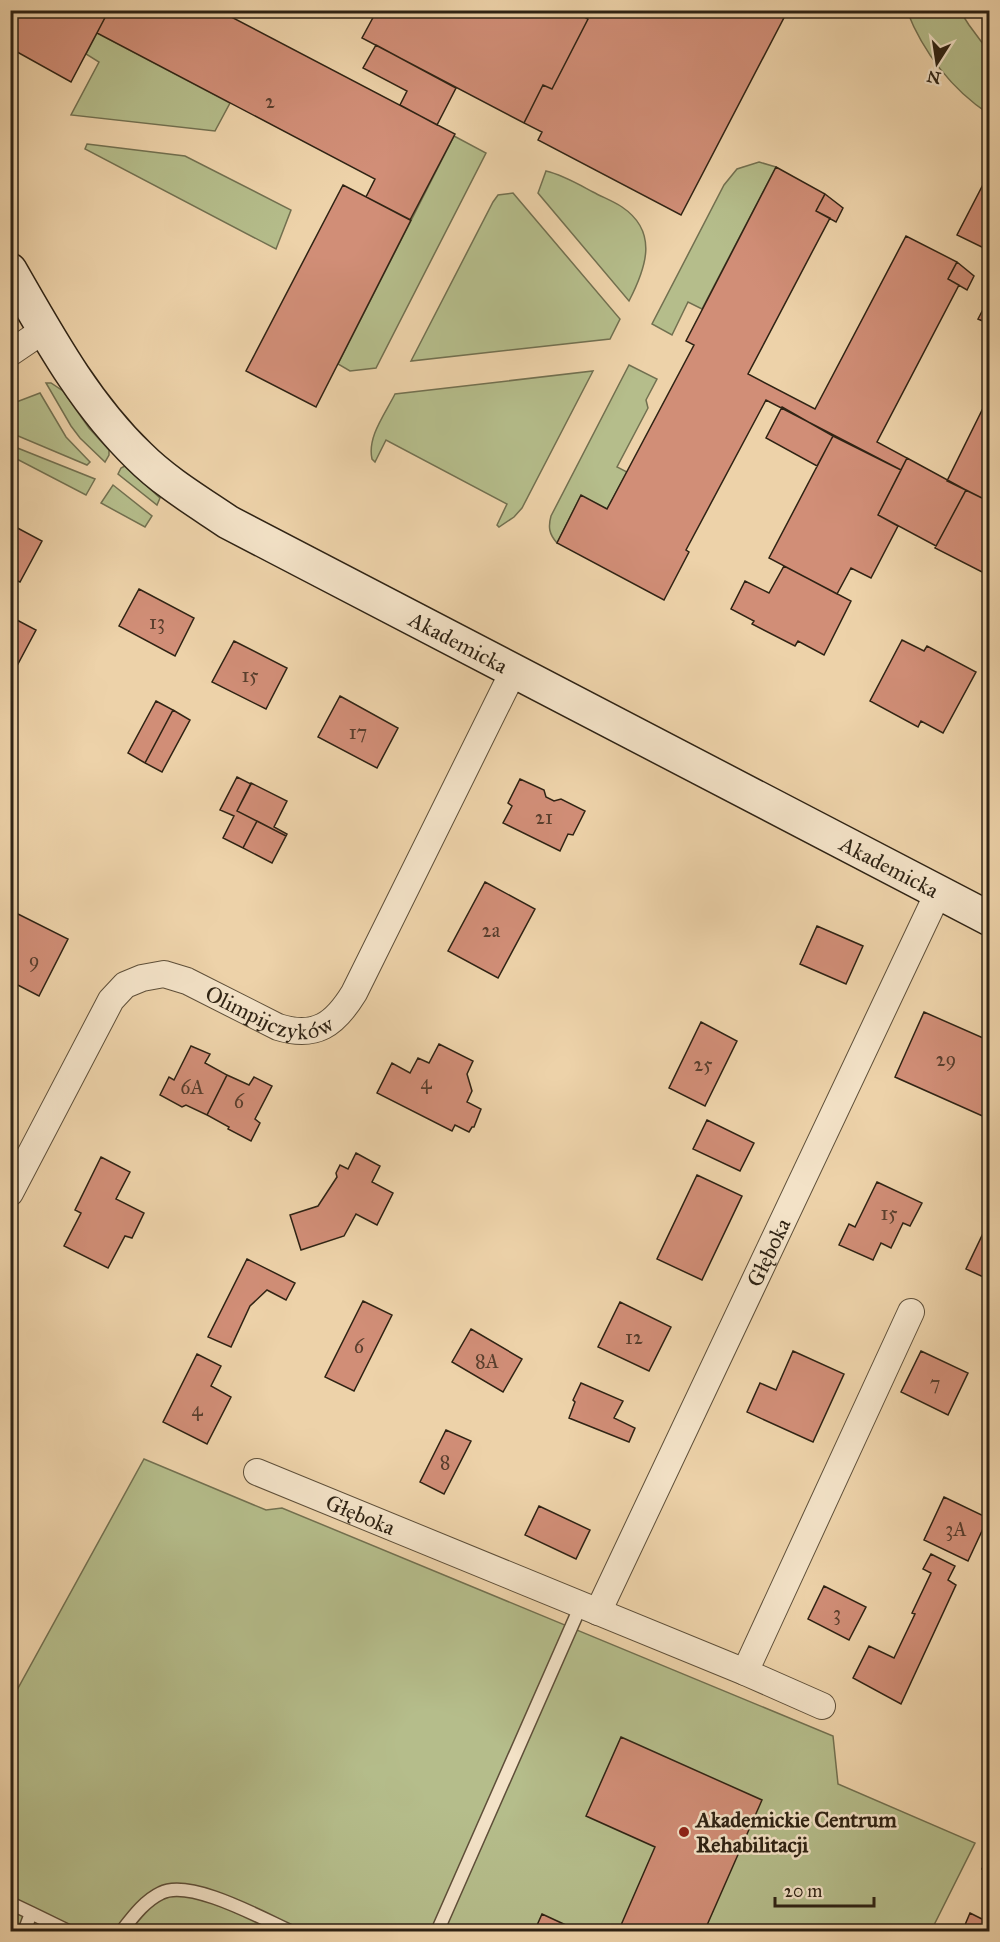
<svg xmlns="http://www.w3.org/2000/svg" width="1000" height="1942" font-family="'IM FELL Great Primer',serif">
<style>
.green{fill:#b5bd8b;stroke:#727050;stroke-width:1.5}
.building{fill:#d18e77;stroke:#2f2314;stroke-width:1.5}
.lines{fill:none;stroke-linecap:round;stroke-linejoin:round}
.lane-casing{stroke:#5e4f39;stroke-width:15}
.street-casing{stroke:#5e4f39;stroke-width:28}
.secondary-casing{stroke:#2f2314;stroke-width:36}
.lane{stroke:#f3e2c7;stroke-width:12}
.street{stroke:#f3e2c7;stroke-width:26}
.secondary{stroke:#f3e2c7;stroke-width:33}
.poi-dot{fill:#8f2418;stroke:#f3e2c7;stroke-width:2}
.labels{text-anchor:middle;stroke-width:5;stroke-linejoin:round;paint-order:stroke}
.number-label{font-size:20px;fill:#583e2d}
.street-label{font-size:22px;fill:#2f2314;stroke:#f3e2c7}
.poi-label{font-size:22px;font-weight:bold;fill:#2f2314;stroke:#f3e2c7;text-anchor:start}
</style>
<rect width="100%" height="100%" fill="#edd2a9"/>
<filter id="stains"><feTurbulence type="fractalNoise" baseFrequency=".00333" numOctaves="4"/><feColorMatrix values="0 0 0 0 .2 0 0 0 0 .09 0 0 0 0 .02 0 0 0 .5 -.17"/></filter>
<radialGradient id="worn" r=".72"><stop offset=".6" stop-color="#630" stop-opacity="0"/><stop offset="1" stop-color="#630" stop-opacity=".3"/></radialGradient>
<!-- green -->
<path class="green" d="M907,11H960L969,25L989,52V114C952,90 923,52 907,11Z
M97,33L230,103L215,131L71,115L99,62L86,54Z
M454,136L486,153L376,368L350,371L338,364Z
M87,144L185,156L291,210L276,249L85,149Z
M759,162L776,167L702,309L688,302L672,335L652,324L724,185L737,169Z
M546,171C563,175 578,184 593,192C602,197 613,201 622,207C659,232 646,268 629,301L538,193Z
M513,193L620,319L610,339L411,361L493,202L498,195Z
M629,365L657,379L646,400L648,408L617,467L627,472L607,509L581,496L557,543C549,534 548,527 551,516Z
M593,371L522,508L514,517L499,527L497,525L507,504L386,440L375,462L372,459C367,437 385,414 395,394Z
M46,383H51L63,391L89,428L109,450V455L105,462L80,438L71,426Z
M40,393L66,437L90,462L87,465L11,433V404Z
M10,445L95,479L86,495L11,456Z
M125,466L160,498L157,505L118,474L121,468Z
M113,485L152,516L145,527L101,503Z
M144,1459L266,1510L282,1508L833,1736L838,1784L975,1843L931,1931L11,1932V1701Z"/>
<!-- building -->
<path class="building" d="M10,10H109L71,82L10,48Z
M109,10H218L455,134L410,220L366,197L375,179L97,33Z
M571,10L588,19L552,89L543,85L524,123L362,38L376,12L374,10Z
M588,10H788L681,215L538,140L542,132L524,123L543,85L552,89L588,19L585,17Z
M376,45L456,88L437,125L400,105L407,91L363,68Z
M776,167L825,194L816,211L830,218L748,374L815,409L906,236L957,262L948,279L959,285L877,442L907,458L901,470L766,400L686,550L689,552L664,600L557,543L581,495L607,509L694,345L686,341Z
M990,171V251L957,235Z
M343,185L411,220L316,407L246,371Z
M825,194L843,208L836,222L816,211Z
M957,262L974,276L967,290L948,279Z
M990,281V324L978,319L989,298L983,295Z
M990,394V502L947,481Z
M782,407L833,436L817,466L766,438Z
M833,436L901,470L878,515L898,526L871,578L851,568L837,594L769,558Z
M907,458L966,490L936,546L878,515Z
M966,490L990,502V562L984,573L935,548Z
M10,524L42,541L20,582L10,577Z
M784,566L851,601L824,655L798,641L795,646L752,624L754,621L731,609L745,581L769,593Z
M139,589L194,618L175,656L119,626Z
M15,619L36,630L10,679V627Z
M902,640L924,651L927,646L976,672L943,733L921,721L918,727L870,701Z
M234,641L287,668L266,709L212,682Z
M340,696L398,728L377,768L318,737Z
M156,701L173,710L145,763L128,753Z
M173,710L190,720L162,772L145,763Z
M237,777L251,784L237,811L257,821L243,848L223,838L234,816L220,810Z
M520,779L544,790L546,797L554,801L561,799L585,811L573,835L568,834L560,851L503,823L512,806L508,803Z
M251,783L287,801L274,827L287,834L286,836L237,811Z
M257,821L286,836L272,863L243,848Z
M485,882L535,909L498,978L448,951Z
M10,910L68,939L39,996L10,981Z
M817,926L863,946L846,984L800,964Z
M924,1012L990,1041V1112L987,1118L895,1077Z
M701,1022L737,1041L705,1106L669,1088Z
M439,1044L473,1061L467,1074L472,1091L467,1102L481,1109L474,1127H472L469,1132L455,1125L452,1131L377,1093L392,1063L410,1073L418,1058L429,1063Z
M191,1046L210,1054L205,1063L227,1075L207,1115L186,1105L182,1107L160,1095L169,1077L174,1080Z
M227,1075L249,1085L254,1077L272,1086L255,1119L260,1123L251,1141L228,1129L229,1127L207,1115Z
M707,1120L754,1143L740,1171L693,1149Z
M356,1153L380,1166L372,1182L393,1193L377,1225L356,1214L344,1236L301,1250L290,1215L318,1206L337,1177L336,1173L340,1165L348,1169Z
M101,1157L130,1172L116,1199L144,1213L132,1238L125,1236L108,1268L64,1246L81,1213L75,1210Z
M697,1175L742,1196L702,1280L657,1259Z
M877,1182L922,1203L910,1226L903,1223L891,1248L881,1243L873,1260L839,1245L849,1224L855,1227Z
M988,1223L990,1224V1280L966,1269Z
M247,1259L295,1283L286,1300L267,1290L250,1306L231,1347L208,1337Z
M363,1301L392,1315L354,1391L325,1377Z
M620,1302L671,1327L649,1371L598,1347Z
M471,1329L522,1359L503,1392L452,1362Z
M793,1351L844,1374L813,1442L747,1412L760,1383L776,1390Z
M921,1351L968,1373L948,1415L901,1392Z
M197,1354L221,1366L211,1386L231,1397L207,1444L163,1422Z
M581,1383L623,1401L614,1418L635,1428L629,1442L569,1418L575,1402L573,1400Z
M446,1430L471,1441L444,1494L420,1482Z
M944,1497L988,1518L968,1561L924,1540Z
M539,1506L590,1530L576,1559L525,1535Z
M931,1554L955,1566L948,1580L956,1585L901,1704L853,1678L869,1646L894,1658L915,1614L912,1613L931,1573L923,1569Z
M824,1586L866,1607L849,1640L808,1619Z
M621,1737L762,1800L704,1932H618L655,1847L586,1816Z
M990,1854V1873L982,1869Z
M970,1913L990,1923V1932H962Z
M542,1914L581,1932H534Z"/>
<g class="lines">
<defs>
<path id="lane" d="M10,1903L31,1913L24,1932
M31,1913L70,1932
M121,1932C132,1918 144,1901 161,1893C190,1878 263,1919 292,1932
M437,1932L581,1605"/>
<g id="street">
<path d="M10,353L44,330"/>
<path id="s1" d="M10,1193L111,1000L125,985L142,978L164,974L187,981L278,1027C316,1039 335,1024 354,993L513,672"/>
<path id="s2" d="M257,1472L745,1672L822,1706"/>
<path id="s3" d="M598,1612L938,893"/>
<path d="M745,1672L911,1312"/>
</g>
<g id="secondary">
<path id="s4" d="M10,270C48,336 84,403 139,456C165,482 197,501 228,522L990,919"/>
</g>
</defs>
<!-- lane casing -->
<use href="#lane" class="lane-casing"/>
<!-- street casing -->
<use href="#street" class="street-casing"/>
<!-- secondary casing -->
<use href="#secondary" class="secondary-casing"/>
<!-- lane -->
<use href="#lane" class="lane"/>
<!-- street -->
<use href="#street" class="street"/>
<!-- secondary -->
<use href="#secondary" class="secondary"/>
</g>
<!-- markers -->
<circle class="poi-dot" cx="684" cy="1832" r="6"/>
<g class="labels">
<!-- number labels -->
<g class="number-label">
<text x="270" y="108">2</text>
<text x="157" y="629">13</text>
<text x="250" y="682">15</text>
<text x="358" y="739">17</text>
<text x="544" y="824">21</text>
<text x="491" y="937">2a</text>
<text x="34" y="967">9</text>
<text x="946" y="1066">29</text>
<text x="703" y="1071">25</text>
<text x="426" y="1089">4</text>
<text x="192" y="1094">6A</text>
<text x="239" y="1108">6</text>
<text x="889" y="1220">15</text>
<text x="634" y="1344">12</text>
<text x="359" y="1353">6</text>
<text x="487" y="1368">8A</text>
<text x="935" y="1390">7</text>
<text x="197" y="1416">4</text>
<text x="445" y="1469">8</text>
<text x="956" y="1536">3A</text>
<text x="837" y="1620">3</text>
</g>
<!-- street labels -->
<g class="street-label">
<text dy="8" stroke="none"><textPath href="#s4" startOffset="598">Akademicka</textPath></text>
<text dy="8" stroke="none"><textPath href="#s4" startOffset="1084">Akademicka</textPath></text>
<text dy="8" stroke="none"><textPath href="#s1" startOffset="393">Olimpijczyków</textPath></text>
<text dy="8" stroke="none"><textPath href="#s3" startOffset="398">Głęboka</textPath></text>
<text dy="8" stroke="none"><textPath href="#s2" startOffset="112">Głęboka</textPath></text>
</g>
<!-- poi labels -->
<g class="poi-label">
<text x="696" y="1827">Akademickie Centrum<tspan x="696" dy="25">Rehabilitacji</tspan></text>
</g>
</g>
<!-- margin -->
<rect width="1000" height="1942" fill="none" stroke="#edd2a9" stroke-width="36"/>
<rect x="12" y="12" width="976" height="1918" fill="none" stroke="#2f2314" stroke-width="3"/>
<rect x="18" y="18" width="964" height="1906" fill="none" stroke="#2f2314" stroke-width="1.5"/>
<!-- north arrow -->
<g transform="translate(937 63) rotate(192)" stroke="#f3e2c7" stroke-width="4.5" paint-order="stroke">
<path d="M0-4.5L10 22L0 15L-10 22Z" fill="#2f2314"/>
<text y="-9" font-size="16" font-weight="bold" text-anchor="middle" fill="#2f2314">N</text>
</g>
<!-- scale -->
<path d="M775 1897v9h99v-9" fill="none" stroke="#2f2314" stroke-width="3"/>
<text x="784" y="1897" font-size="18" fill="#2f2314" stroke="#f3e2c7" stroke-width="4.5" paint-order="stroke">20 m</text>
<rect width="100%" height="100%" filter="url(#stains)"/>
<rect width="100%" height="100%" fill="url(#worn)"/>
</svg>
